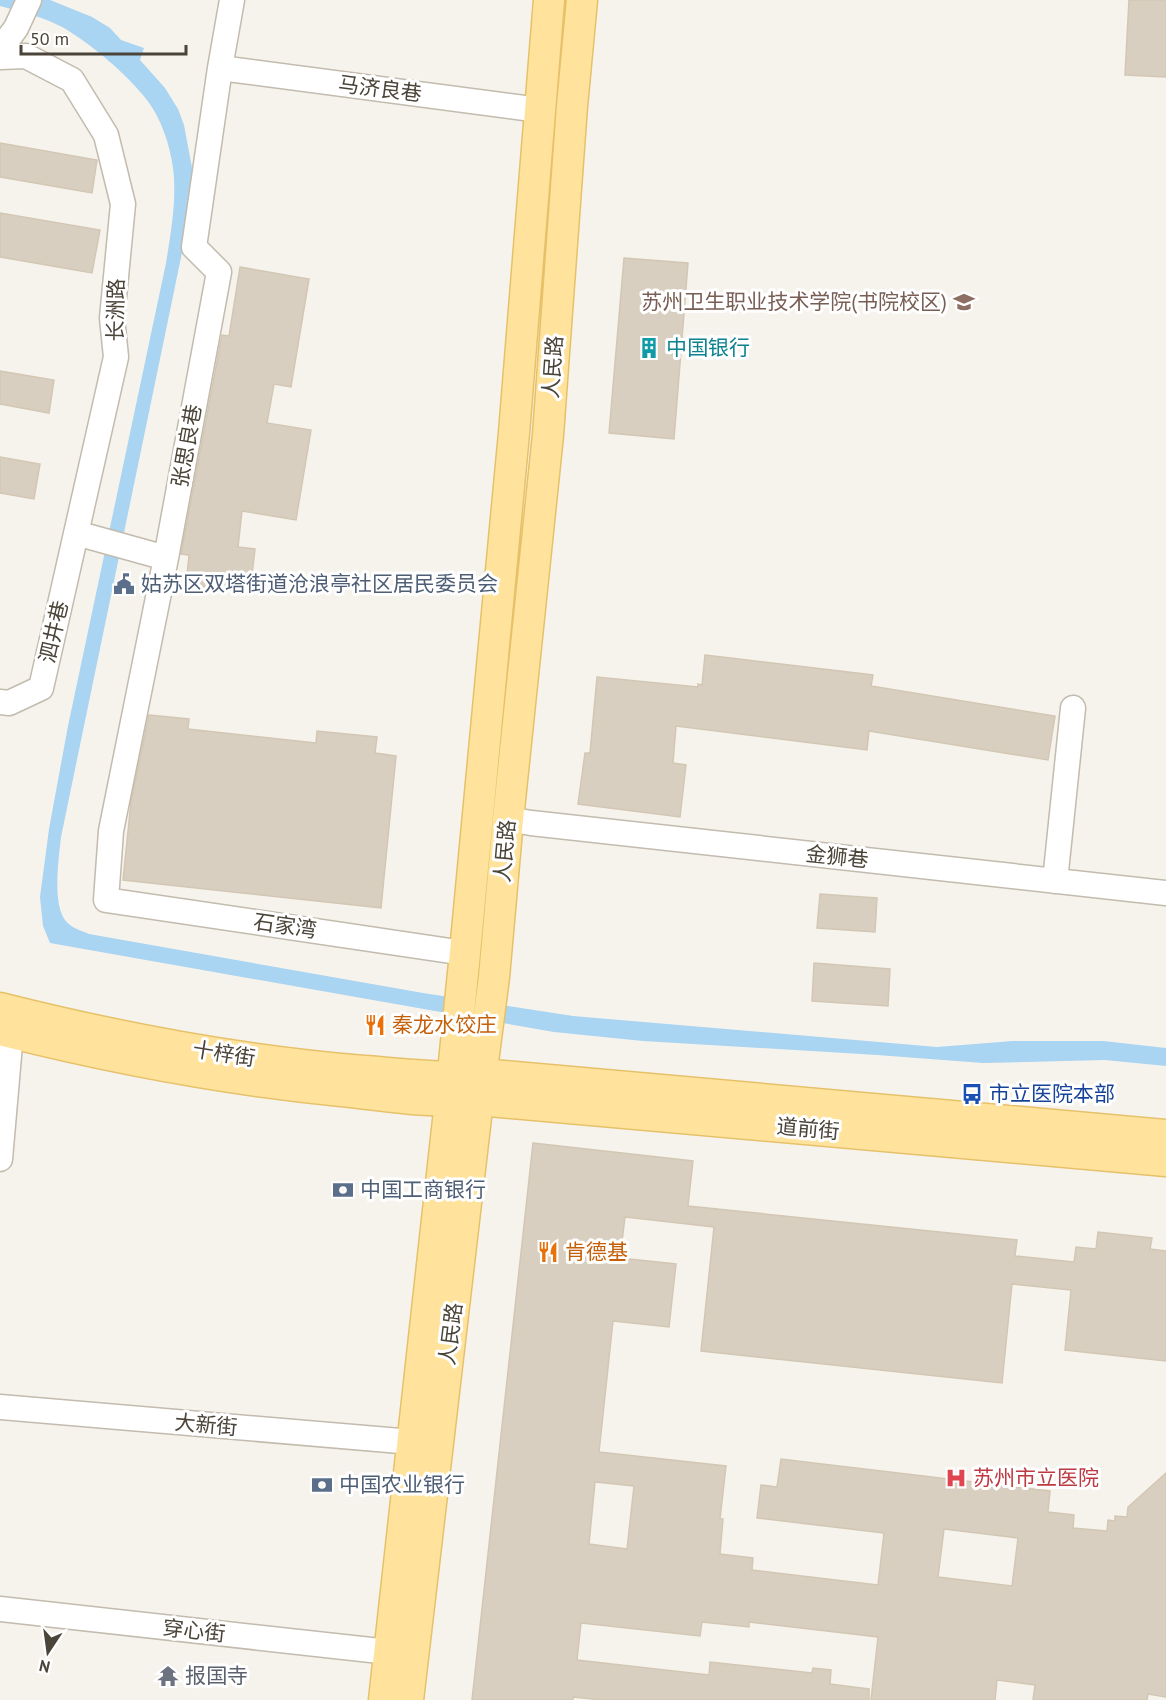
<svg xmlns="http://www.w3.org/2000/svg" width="1166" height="1700" font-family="'PT Sans','Noto Sans SC',sans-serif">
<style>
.water{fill:#a9d4f2}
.building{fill:#d8cfc1;stroke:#d3c7b4;stroke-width:1.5;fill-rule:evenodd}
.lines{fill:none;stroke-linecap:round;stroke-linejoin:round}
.minor-casing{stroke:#c2bbae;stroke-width:27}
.major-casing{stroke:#e6c16a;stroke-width:33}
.minor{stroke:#fff;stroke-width:24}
.major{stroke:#ffe39c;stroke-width:30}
.labels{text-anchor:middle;stroke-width:6;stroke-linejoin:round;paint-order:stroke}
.street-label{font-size:21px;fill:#4b4439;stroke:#fff}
.education-label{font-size:21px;fill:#785e54;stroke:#fff;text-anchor:end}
.culture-label{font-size:21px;fill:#0d838f;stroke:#fff;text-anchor:start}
.service-label{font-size:21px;fill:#4e5e75;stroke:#fff;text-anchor:start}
.food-label{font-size:21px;fill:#c56008;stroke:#fff;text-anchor:start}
.transit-label{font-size:21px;fill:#164399;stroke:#fff;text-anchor:start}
.health-label{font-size:21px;fill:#be3a42;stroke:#fff;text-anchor:start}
.worship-label{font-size:21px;fill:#5b616d;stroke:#fff;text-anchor:start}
</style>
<rect width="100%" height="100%" fill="#f6f3ec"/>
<!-- water -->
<path class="water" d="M0,0H50L92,17L110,28L121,40L144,48L140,60L165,88L178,109L184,125L193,173L184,243L61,837C59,857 52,903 65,920C71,928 80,930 89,934L423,993L573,1016L937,1047L1013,1041H1103L1166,1048V1066L1105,1060L983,1063L877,1055L643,1041L554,1032L50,943L43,926L40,897L49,829L68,726L166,263C171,232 177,199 173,168C170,145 161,118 147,100C128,75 91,44 64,28C44,17 22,12 0,6Z"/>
<!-- building -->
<path class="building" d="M1129,0H1166V77L1125,75Z
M0,143L97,160L92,193L0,177Z
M0,213L100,230L92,273L0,257Z
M624,258L688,263L674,439L609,433Z
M240,267L309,279L291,387L274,384L267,423L311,430L296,520L242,511L238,547L255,549L250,592L186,585L189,555L181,554L222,335L229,336Z
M0,371L54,380L49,413L0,404Z
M0,457L40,464L34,499L0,493Z
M705,655L873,675L871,686L1055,716L1048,760L869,731L867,750L676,726L673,763L686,765L680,817L578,804L585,753H590L597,677L698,687V684L702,685Z
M149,715L189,719L188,729L316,743L317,731L377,737L375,753L396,756L381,908L123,880L131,802Z
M820,894L877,898L875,932L817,928Z
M814,963L890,969L888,1006L812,1001Z
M533,1143L693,1161L688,1206L1017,1240L1015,1256L1074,1262L1076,1247L1096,1249L1098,1232L1152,1238L1150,1249L1166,1251V1361L1065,1350L1071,1290L1012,1284L1002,1383L701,1351L714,1227L625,1217L620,1258L676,1264L669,1327L613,1321L599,1452L726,1466L720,1519H723L720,1554L753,1558L752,1570L878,1585L884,1533L757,1518L761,1485L777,1487L781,1459L1050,1491L1048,1512L1074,1515L1073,1528L1107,1531L1108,1520L1115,1521V1516L1127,1517L1128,1507L1166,1473V1697L1148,1694L1147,1700H1033L1035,1685L997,1680L995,1700H871L878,1637L749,1622V1627L702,1622L700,1636L581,1623L577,1660L709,1675L710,1662L812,1673L813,1668L831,1670L830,1684L869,1689V1700H602L573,1697V1700H472ZM595,1482L634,1486L627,1549L589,1544ZM944,1529L1018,1538L1012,1586L938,1577Z"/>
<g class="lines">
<defs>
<path id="minor" d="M232,0L220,68L194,247L219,272L166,558L111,831L106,900L464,953
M0,50L16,28L29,0
M0,57L26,56L72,80L106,135L123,204L112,318L116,357L41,688L9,703L0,702
M220,68L540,110
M76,533L166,558
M508,819L531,823L1166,893
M1055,881L1073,708
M0,1159L11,1033L15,1017
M0,1407L412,1442
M0,1609L389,1652"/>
<path id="major" d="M0,1008C119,1038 241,1061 364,1071C392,1073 421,1076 450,1077C460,1077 471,1075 482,1074L1166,1135
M0,1030C115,1059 233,1081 351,1092C393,1097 435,1103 478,1100L1166,1161
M384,1700L450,1102L464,963L514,433L549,0
M408,1700L478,1100L494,977L508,819L548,435L572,106L582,0"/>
</defs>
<!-- minor casing -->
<use href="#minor" class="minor-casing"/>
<!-- major casing -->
<use href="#major" class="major-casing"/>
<!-- minor -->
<use href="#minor" class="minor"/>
<!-- major -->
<use href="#major" class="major"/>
</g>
<!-- icons -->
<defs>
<symbol id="university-bare" viewBox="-9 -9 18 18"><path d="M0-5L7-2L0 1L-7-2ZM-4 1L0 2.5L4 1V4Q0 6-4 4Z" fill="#8d6e63" stroke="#fff" stroke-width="2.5" paint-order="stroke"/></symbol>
<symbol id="building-bare" viewBox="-9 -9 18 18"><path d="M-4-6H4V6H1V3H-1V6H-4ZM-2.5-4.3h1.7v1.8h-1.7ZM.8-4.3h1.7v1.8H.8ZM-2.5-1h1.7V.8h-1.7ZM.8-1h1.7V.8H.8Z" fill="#0f9aa8" stroke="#fff" stroke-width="2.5" paint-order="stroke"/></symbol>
<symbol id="civic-bare" viewBox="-9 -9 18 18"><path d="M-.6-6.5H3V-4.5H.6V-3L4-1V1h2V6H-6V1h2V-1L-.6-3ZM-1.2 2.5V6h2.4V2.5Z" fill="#5c6f8a" stroke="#fff" stroke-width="2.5" paint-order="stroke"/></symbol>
<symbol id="restaurant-bare" viewBox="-9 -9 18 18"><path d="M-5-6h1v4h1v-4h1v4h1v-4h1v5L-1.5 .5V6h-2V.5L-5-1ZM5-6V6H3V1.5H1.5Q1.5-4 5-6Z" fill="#e8710a" stroke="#fff" stroke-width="2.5" paint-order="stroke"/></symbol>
<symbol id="bus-bare" viewBox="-9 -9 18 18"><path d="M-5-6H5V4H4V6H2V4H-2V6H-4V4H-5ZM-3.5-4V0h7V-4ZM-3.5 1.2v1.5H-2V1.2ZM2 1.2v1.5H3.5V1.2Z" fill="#1a4fb4" stroke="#fff" stroke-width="2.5" paint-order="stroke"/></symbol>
<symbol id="bank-bare" viewBox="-9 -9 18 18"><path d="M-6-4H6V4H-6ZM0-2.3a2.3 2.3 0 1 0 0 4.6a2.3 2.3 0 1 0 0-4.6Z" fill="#5c6f8a" stroke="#fff" stroke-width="2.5" paint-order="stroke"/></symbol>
<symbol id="hospital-bare" viewBox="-9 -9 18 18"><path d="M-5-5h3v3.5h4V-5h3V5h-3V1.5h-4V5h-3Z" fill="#e0444e" stroke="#fff" stroke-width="2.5" paint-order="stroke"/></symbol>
<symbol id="temple-bare" viewBox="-9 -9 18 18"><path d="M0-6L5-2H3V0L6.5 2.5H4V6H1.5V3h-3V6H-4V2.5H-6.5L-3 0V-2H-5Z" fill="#6b7280" stroke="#fff" stroke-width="2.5" paint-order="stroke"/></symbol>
</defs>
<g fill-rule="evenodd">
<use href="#university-bare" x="949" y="287" width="30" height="30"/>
<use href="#building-bare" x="634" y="333" width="30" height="30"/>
<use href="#civic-bare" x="109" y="569" width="30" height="30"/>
<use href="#restaurant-bare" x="360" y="1010" width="30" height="30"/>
<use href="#bus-bare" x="957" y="1079" width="30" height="30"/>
<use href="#bank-bare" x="328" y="1175" width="30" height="30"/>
<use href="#restaurant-bare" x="533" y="1237" width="30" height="30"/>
<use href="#hospital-bare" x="941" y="1463" width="30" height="30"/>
<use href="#bank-bare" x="307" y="1470" width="30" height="30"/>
<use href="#temple-bare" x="153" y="1661" width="30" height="30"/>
</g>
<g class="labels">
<!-- street labels -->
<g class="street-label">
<text transform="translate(380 89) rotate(7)" y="7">马济良巷</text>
<text transform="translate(116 310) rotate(-89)" y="7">长洲路</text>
<text transform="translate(553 367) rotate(-86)" y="7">人民路</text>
<text transform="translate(187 446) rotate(-80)" y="7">张思良巷</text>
<text transform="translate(54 632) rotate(-77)" y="7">泗井巷</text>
<text transform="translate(505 851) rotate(-85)" y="7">人民路</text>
<text transform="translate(837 857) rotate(6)" y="7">金狮巷</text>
<text transform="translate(285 926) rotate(8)" y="7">石家湾</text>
<text transform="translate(224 1054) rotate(9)" y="7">十梓街</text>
<text transform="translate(808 1129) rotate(5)" y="7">道前街</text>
<text transform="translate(451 1334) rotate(-83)" y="7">人民路</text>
<text transform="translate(206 1425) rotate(5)" y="7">大新街</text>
<text transform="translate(194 1631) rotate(6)" y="7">穿心街</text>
</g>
<!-- education labels -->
<g class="education-label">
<text x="947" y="309">苏州卫生职业技术学院(书院校区)</text>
</g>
<!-- culture labels -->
<g class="culture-label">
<text x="666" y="355">中国银行</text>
</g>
<!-- service labels -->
<g class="service-label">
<text x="141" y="591">姑苏区双塔街道沧浪亭社区居民委员会</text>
<text x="360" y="1197">中国工商银行</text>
<text x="339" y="1492">中国农业银行</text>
</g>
<!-- food labels -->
<g class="food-label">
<text x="392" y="1032">秦龙水饺庄</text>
<text x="565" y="1259">肯德基</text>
</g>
<!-- transit labels -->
<g class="transit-label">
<text x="989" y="1101">市立医院本部</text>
</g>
<!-- health labels -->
<g class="health-label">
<text x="973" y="1485">苏州市立医院</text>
</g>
<!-- worship labels -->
<g class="worship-label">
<text x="185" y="1683">报国寺</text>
</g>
</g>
<!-- north arrow -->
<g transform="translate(48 1652) rotate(193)" stroke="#ffffff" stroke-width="4.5" paint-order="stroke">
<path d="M0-4.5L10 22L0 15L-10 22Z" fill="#4b4439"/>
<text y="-9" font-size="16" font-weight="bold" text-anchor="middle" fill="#4b4439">N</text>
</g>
<!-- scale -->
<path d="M21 45v9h165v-9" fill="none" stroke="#4b4439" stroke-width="3"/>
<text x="30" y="45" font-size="18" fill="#4b4439" stroke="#ffffff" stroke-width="4.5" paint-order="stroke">50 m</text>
</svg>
